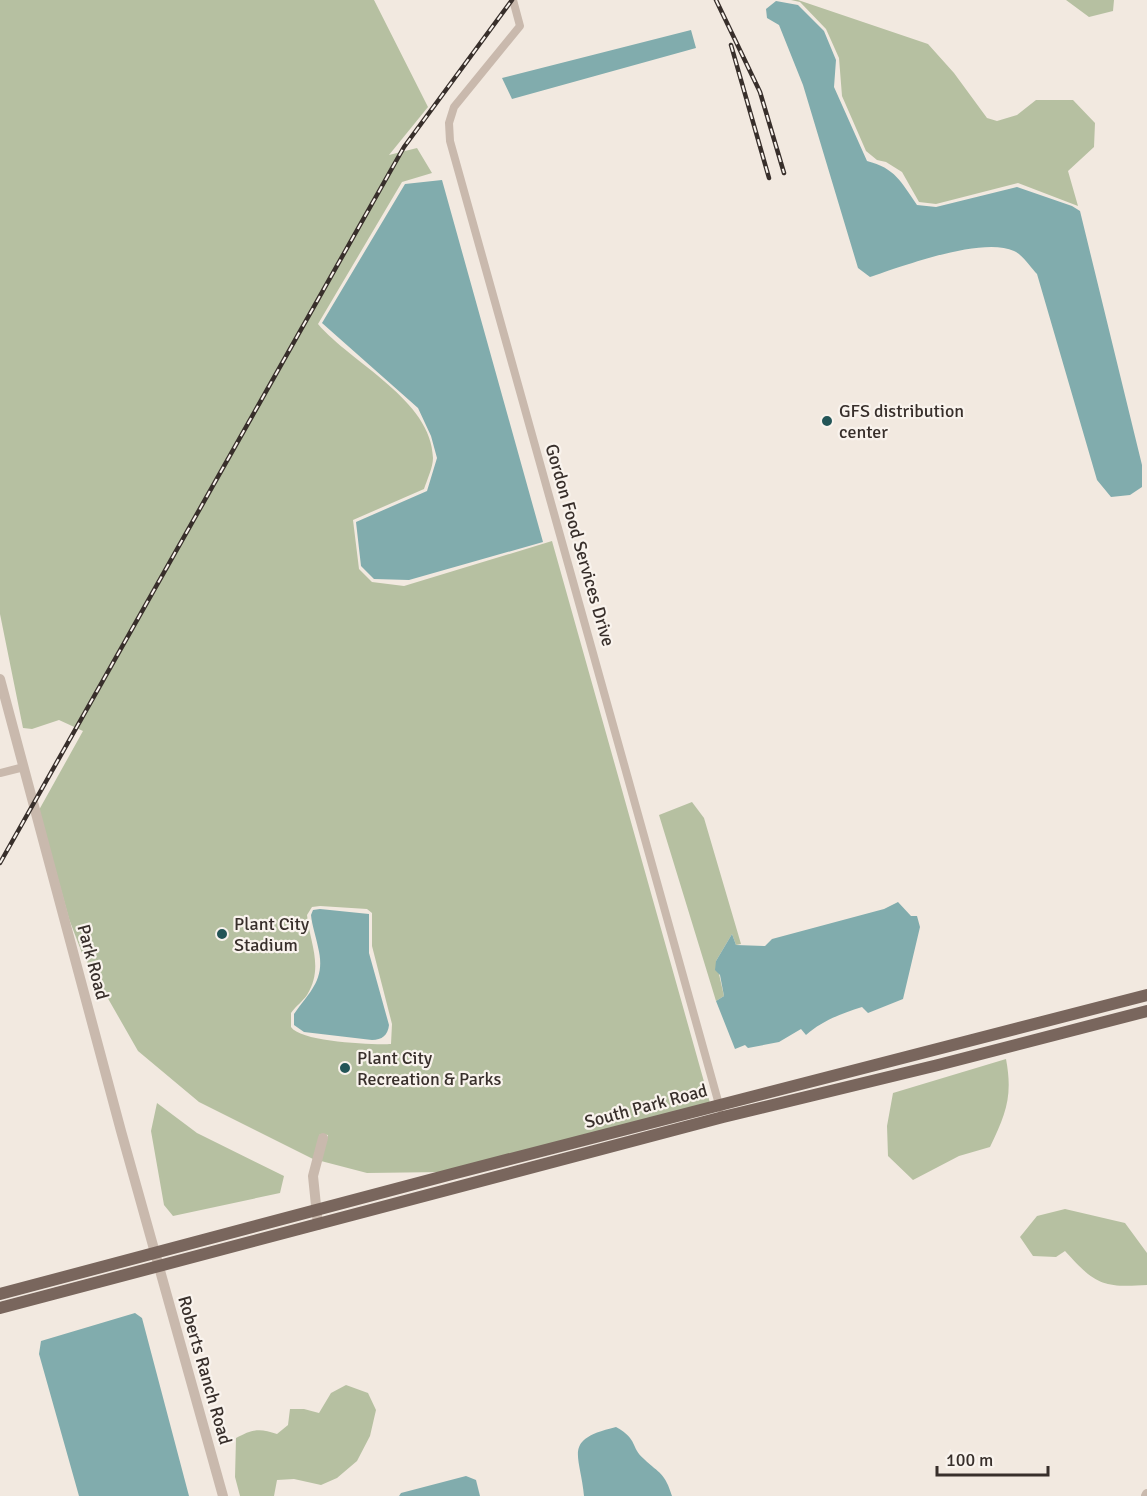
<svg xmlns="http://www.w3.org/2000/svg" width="1147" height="1496" font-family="Signika,sans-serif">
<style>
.green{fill:#b6c0a1;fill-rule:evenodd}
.water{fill:#81acad}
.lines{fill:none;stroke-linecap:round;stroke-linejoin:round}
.minor{stroke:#c9b9ad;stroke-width:8}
.tertiary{stroke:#c9b9ad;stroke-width:10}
.primary{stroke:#79665d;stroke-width:12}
.rail-casing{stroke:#382f2b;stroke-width:4.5}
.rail{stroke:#f9f3ed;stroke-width:2;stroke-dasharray:7;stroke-linecap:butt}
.poi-dot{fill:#235557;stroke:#f9f3ed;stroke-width:2}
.labels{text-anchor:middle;stroke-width:4.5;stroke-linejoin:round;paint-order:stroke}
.poi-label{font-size:18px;fill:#382f2b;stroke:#f9f3ed;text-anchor:start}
.street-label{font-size:18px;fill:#382f2b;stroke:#f9f3ed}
</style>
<rect width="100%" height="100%" fill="#f2e9e0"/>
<!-- green -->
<path class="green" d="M0,0H374L428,107L389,155L417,148L432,173L402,182L318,324C351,363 432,400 433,458C433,467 427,480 424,489L353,520L359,569L372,582L404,586L552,541L710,1103L444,1172L367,1173L321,1161L328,1135L320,1134L313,1159L199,1102L138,1051L82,953L69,919L39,810L83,731L59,720L32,729L23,728L0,614ZM320,906L367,909L372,913V946L392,1024L391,1044C372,1045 301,1042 291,1027V1013C296,1006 303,1001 307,995C324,967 310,944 307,915L312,907Z
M791,0H798L928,44L954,73L987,118L997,121L1017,115L1036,100H1073L1095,123L1094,147L1068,171L1078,206L1018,183L936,204L919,202L902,172L886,162L877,160L866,151L842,96L839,58L826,29L800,2Z
M1066,0H1114L1113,11L1089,17Z
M692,802L704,818L741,944L736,945L732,934L716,961L724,996L716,1001L659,815Z
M1006,1059C1013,1096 1006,1114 990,1147L959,1156L913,1180L888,1156L887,1126L893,1093Z
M157,1103L197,1133L284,1176L280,1193L173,1216L164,1205L151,1131Z
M1065,1209L1125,1223L1147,1253V1285C1102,1288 1095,1284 1065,1251L1056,1257L1033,1256L1020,1237L1037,1216Z
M346,1385L368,1393L376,1410L370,1436L357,1461L337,1478L321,1485L294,1479L277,1480L274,1496H240L235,1477L236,1438C252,1429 260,1428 277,1434L288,1425L290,1409H304L319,1413L331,1393Z"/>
<!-- water -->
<path class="water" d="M776,1L798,5L824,31L836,60L834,87L867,161C895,168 901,182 917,205L936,207L1017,187L1072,206L1080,211L1142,465V487L1130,495L1111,497L1097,480L1037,274C1031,268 1023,255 1014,251C983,236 903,266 870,277L858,268L803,85L779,25L767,18L766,9Z
M691,30L696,48L512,99L502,78Z
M442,180L543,542L409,580L374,579L361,566L356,522L427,491L437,458L431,436L418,408L322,323L405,184Z
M898,902L911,916H917L920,927L903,999L868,1013L862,1007C840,1014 822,1021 806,1035L801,1029L779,1042L748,1048L745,1045L735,1049L716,1001L724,996L720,975L715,970L716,961L732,934L736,945L765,946L772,939L884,909Z
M320,909L369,914V953L389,1025C388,1035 382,1040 372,1040L304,1032L294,1025V1014C311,990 326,979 318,947C316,936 312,926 311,915L313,910Z
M135,1313L142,1318L189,1496H79L39,1354L41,1341Z
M616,1427C639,1440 630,1447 644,1459C660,1474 665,1473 672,1496H584C580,1453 562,1440 616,1427Z
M466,1476L476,1480L480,1496H399L401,1493Z"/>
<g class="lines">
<!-- minor -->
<path class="minor" d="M513,0L520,26L454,107L449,123L450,141L720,1108
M0,773L24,767"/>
<!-- tertiary -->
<path class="tertiary" d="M0,679L121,1131L223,1496
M318,1225L313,1176L323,1138
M1146,1496L1147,1494"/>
<!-- primary -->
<path class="primary" d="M0,1294L452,1174L1147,995
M0,1308L723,1117L938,1065L1147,1011"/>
<defs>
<path id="rail" d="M716,0L760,92L784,173
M731,45L769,178
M0,863L404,147L512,0"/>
</defs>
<!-- rail casing -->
<use href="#rail" class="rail-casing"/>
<!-- rail -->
<use href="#rail" class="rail"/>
</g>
<!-- markers -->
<g class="poi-dot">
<circle cx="827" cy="421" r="6"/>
<circle cx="222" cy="934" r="6"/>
<circle cx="345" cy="1068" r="6"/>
</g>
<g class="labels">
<!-- poi labels -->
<g class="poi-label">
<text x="839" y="417">GFS distribution<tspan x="839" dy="21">center</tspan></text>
<text x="234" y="930">Plant City<tspan x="234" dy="21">Stadium</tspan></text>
<text x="357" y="1064">Plant City<tspan x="357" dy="21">Recreation &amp; Parks</tspan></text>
</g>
<!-- street labels -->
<g class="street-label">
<text transform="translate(580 545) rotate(74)" y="6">Gordon Food Services Drive</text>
<text transform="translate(93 962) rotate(75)" y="6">Park Road</text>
<text transform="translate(646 1106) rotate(-15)" y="6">South Park Road</text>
<text transform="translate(205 1370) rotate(74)" y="6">Roberts Ranch Road</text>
</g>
</g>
<!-- scale -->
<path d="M937 1466v9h111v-9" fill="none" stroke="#382f2b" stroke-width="3"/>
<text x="946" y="1466" font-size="18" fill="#382f2b" stroke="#f9f3ed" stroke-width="4.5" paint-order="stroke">100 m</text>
</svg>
